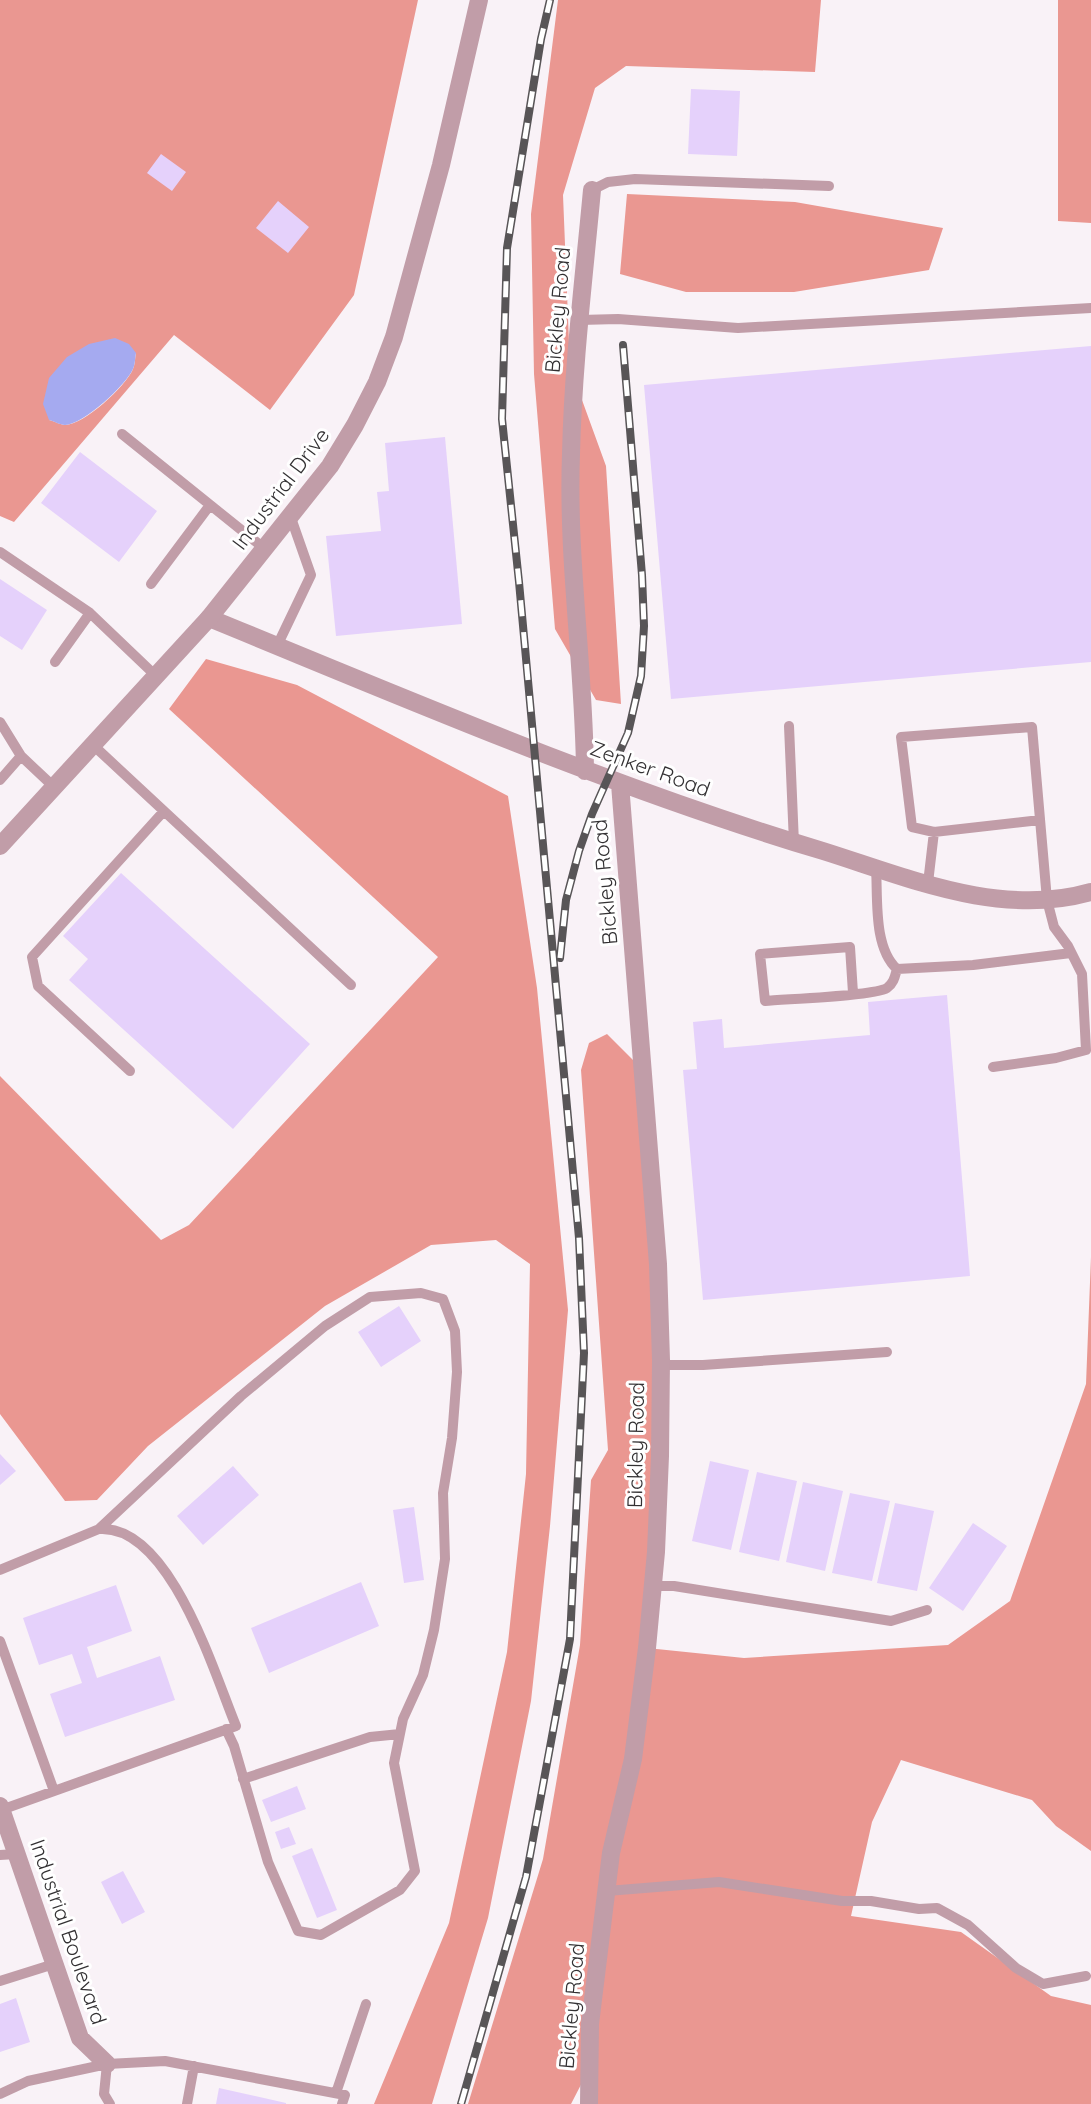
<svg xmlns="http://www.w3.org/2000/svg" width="1091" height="2104" font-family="Quicksand,sans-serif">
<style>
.forest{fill:#ea9791;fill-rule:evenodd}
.water{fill:#a5aaf0}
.building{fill:#e5d1fb}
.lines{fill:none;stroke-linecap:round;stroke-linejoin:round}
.service{stroke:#c19da8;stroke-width:10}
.minor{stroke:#c19da8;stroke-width:18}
.tertiary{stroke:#c19da8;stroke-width:18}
.rail-casing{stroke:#585557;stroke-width:8}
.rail{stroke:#fff;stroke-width:5;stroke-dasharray:16;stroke-linecap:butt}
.labels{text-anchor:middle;stroke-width:6;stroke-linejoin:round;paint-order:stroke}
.street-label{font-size:21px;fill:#333133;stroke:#fff}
</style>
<rect width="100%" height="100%" fill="#f9f2f7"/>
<!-- forest -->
<path class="forest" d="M0,0H418L354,295L270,410L174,335L14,522L0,516ZM136,353C135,358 135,365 133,369C126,386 84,425 65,425C61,425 54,421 49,420Z
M558,0H821L815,72L626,66L595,88L563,195L570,367L606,466L621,704L596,700L555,629L534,374L531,214Z
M1058,0H1091V223L1058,221Z
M627,194L795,202L943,228L929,270L794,292H686L620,274Z
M206,659L297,685L508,796L537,988L568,1310L550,1526L531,1701L488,1918L432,2104H374L449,1923L507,1652L526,1474L530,1264L496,1240L431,1245L325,1306L148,1446L97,1500L65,1501L0,1414V1076L161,1240L189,1225L438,957L169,709Z
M607,1034L642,1069L658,1264L647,1648L744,1658L948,1645L1010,1601L1086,1384L1091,1257V1851L1056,1826L1032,1800L901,1760L872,1822L851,1916L961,1932L1051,1996L1091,2005V2104H589L587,2073L571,2104H468L543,1859L580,1645L591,1480L608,1450L581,1070L589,1043Z"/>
<!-- water -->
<path class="water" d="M115,338L129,344L136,353C135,358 135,365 133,369C125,386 84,424 65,425C60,425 54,421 49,420L43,404L49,378L67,357L89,344Z"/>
<!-- building -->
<path class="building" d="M691,89L740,91L737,156L688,154Z
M161,154L186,172L172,191L147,173Z
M278,201L309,227L288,253L256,228Z
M1091,346V662L671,699L644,385Z
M445,437L462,624L336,636L326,536L381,531L377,492L389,491L385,443Z
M80,452L157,511L119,562L41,503Z
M0,579L47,610L22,650L0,636Z
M121,873L310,1044L233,1129L69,980L88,959L63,936Z
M947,995L970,1276L703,1300L683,1070L697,1069L693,1022L722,1019L724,1048L870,1035L868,1002Z
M399,1306L421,1341L381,1367L358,1332Z
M0,1454L16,1471L0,1485Z
M710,1461L749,1470L731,1550L692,1541Z
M233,1466L259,1495L203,1545L177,1516Z
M757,1472L797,1481L779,1561L739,1552Z
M803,1482L843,1491L825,1571L786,1562Z
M850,1493L890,1501L872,1581L832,1573Z
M895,1503L934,1511L917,1591L877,1583Z
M414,1507L424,1580L404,1583L393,1510Z
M973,1523L1007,1546L963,1611L929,1588Z
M361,1582L379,1626L269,1673L251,1628Z
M116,1585L132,1631L87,1647L97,1678L160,1656L175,1700L65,1737L50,1694L82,1683L72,1654L39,1665L23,1618Z
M297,1786L306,1809L271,1822L262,1800Z
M289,1827L296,1844L281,1849L275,1832Z
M312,1848L337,1910L317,1918L292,1856Z
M123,1871L145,1912L122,1924L101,1882Z
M16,1998L30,2042L0,2052V2004Z
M219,2088L286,2103V2104H216Z"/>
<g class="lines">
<!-- service -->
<path class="service" d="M592,190L608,182L635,179L829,186
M580,320L618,319L738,328L1091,308
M122,434L265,549
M0,552L90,613L156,676
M151,584L210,505
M277,646L311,575L291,518
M55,662L90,613
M0,722L21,756L54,787
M789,726L794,843
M93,745L351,985
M0,780L21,756
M876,868C878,898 873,947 897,969L973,965L1071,953
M928,883L934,832
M853,993L850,947L760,954L765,1001C786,999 874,996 887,988C894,983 895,976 897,969
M993,1067L1056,1058L1086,1050L1082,974L1068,946L1054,927L1047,900L1032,727L901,737L912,827L934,832L1040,820
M130,1071L38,986L32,957L164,811
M661,1365H703L887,1352
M99,1529L241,1396L325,1326L370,1297L421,1293L443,1299L455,1331L457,1372L452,1438L443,1493L445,1559L434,1630L423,1675L403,1719L394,1763L415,1871L400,1890L321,1935L298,1931L268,1862L234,1746L226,1729
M0,1570L99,1529C170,1524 214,1673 236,1726L1,1810
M653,1586H674L891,1621L927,1610
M0,1641L54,1791
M243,1779L370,1737L400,1734
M0,1855L16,1854
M607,1891L719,1882L842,1901H871L919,1909L937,1908L968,1925L1016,1968L1043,1984L1086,1976
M0,1981L54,1964
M107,2064L165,2061L345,2095L342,2104
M336,2093L366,2004
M0,2094L28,2081L107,2064L104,2094L110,2104
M187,2104L194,2066"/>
<!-- minor -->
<path class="minor" d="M209,618C412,701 613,788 823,851C909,878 1001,918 1091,892
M585,771C584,665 567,559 571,454C573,365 584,277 592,190
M0,1806L80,2038L107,2064
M589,2104L590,2024L611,1853L633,1759L647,1648L656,1552L660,1456L661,1360L658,1264L620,784"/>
<!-- tertiary -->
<path class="tertiary" d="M0,846L209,618L330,466L355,425L377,382L394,337L441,165L479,0"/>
<defs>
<path id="rail" d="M560,958L566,900L579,851L592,814L628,733L641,676L644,626L642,575L623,345
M461,2104L526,1877L570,1639L584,1353L579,1238L519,582L502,419L507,248L541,39L550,0"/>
</defs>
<!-- rail casing -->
<use href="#rail" class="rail-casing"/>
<!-- rail -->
<use href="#rail" class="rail"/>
</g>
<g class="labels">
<!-- street labels -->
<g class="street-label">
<text transform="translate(558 310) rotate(-85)" y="7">Bickley Road</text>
<text transform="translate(281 489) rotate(-53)" y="7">Industrial Drive</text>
<text transform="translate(650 769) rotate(20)" y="7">Zenker Road</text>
<text transform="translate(605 882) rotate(-95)" y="7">Bickley Road</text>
<text transform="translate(636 1445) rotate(-89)" y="7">Bickley Road</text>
<text transform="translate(68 1932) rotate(71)" y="7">Industrial Boulevard</text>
<text transform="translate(572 2006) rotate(-85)" y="7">Bickley Road</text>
</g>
</g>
</svg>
